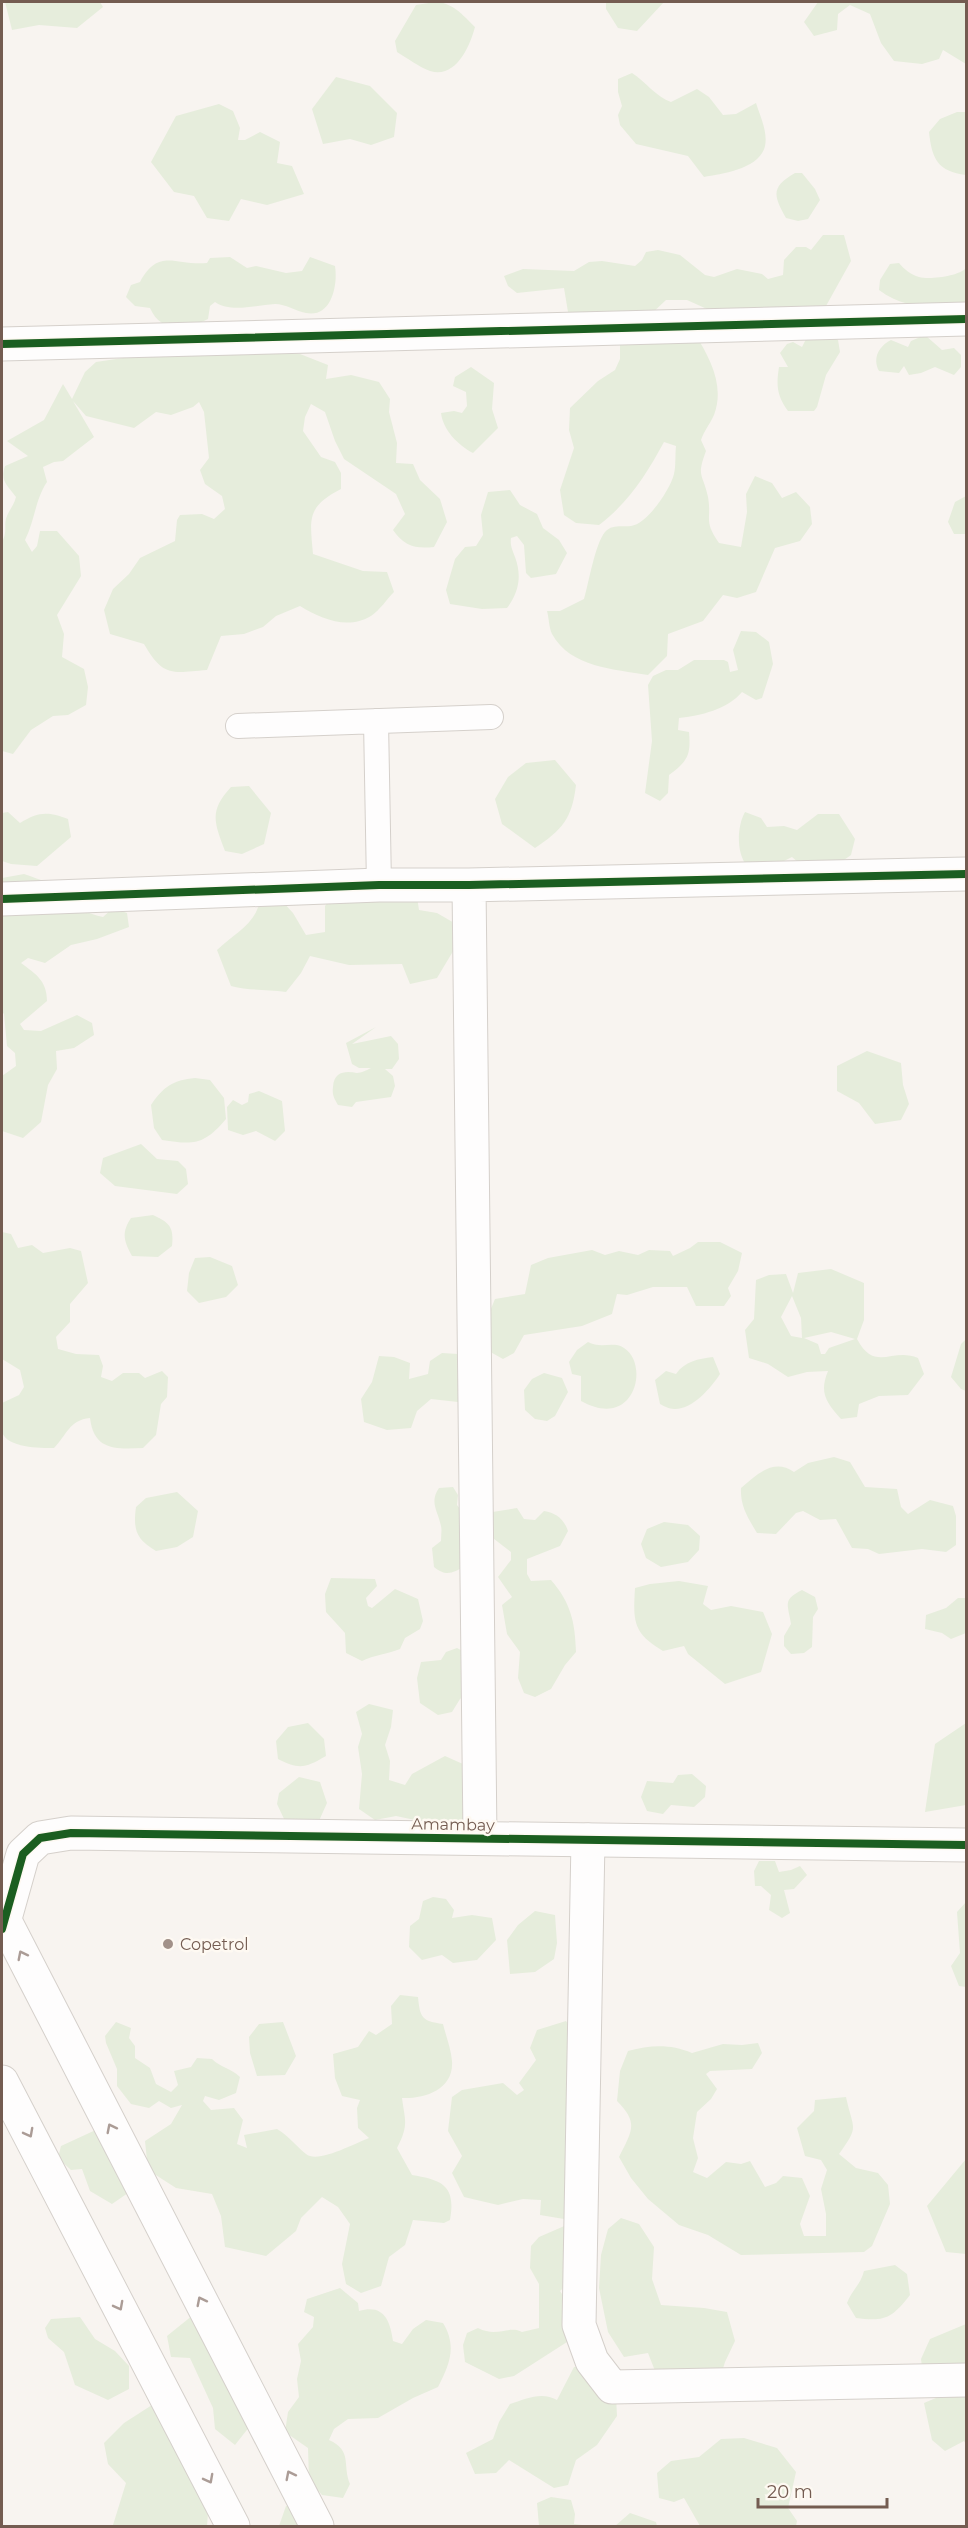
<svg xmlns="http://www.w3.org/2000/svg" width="968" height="2528" font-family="Montserrat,sans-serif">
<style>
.green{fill:#e6eddc;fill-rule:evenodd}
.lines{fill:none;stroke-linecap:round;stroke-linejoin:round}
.service-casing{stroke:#d5d0cb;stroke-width:26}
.minor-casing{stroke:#d5d0cb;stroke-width:35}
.tertiary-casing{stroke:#d5d0cb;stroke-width:35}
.service{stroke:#fefdfd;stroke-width:24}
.minor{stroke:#fefdfd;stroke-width:33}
.tertiary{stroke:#fefdfd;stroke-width:33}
.cycleway-casing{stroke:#fef9f2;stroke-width:11}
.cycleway{stroke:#1b5e20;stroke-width:8}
.oneway{stroke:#ab9c96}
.poi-dot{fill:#a29189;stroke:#fef9f2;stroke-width:2}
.labels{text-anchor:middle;stroke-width:5;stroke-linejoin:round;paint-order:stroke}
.street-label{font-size:16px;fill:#745c51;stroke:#fef9f2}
.poi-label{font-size:16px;fill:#745c51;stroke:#fef9f2;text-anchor:start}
</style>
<rect width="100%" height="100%" fill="#f8f4f0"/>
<!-- green -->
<path class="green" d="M5,2H100L103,7L77,28L39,25L12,30Z
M435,2C452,2 463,15 475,27C470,46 456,79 430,71C419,67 407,58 397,52L395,41L416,5Z
M606,2H664L637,31L618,28L606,9Z
M818,2H966V64L943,50L939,59L922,64L894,61L881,43L870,14L850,5L838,14L837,30L814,36L804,22Z
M632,73C646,82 655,96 671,102L697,89L709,97L723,115L736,114L756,103C760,116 768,132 765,146C760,169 722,174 704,177L688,156L636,144L620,125L618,115L622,106L618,92V79Z
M336,77L370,86L397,113L394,137L371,145L350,139L323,144L312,109Z
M219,104L233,111L240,128L238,140H245L260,132L280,142L277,163L292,166L304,194L267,205L241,199L229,221L207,218L194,196L174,192L151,162L176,116Z
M957,112H966V175C938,171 932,160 929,132L940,119Z
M795,173H802L815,189L820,200L808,219L798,221L786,218C773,195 771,187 795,173Z
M823,235H844L851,261L826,306L727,318L687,300H666L648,317L608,319L568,312L564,288L517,293L508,286L504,276L523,269L574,271L589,262L602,261L635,266L642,260L646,252L658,250L680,255L705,275L714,277L737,269L762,274L768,279L783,275L784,260L796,247H806L811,250Z
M230,257L247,268L256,266L286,273L302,271L310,257L335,266C338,284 332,318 306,313C295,311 286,304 275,304C257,305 230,313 215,302L210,306L208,319C187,329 161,334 150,308L135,306L126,297L131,285L140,282C159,247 175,266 207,263L210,258Z
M899,263C904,269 911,275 919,277C930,280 959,276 966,268V306C935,308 905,310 879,290L880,280L890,264Z
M695,334C710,358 725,386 714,415C710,424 704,431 701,440L706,451C696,478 703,473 708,497C712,520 703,520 719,543L741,547L747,512L746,494L755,476L772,483L782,498L796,492L810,507L812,524L800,541L775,548L756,592L737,598L723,595L703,621L668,634L667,656L648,675C614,669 571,668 552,634C549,628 549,618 547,611H560L584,599C589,582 595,544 605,532C612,524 621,527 631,526C647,524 670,490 674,474C676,466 675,455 676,446L664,442C646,475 629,502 599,525L576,523L564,515L560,490L574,448L569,430L570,408L598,381L615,370L620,359V339Z
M826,334L838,340L840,352L826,375L817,407L814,411H788C777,396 776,386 779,367H788L780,353L787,344L793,342L802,347L806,339Z
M925,335L942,350L954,348L961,355V367L954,375L935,367L921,373L909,375L904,366L899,373L879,371C872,358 879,346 891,340L908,347L911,341Z
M243,340L276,353L300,354L328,365L326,379L351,375L379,382L390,399L389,412L397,443L396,463L413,464L420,480L440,499L447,522L434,547C415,549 404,546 393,530L405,514L396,494L344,459L335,441L325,412L311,404L305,417L303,431L321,457L335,462L341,473V489C306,507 310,519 313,554L363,571L387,572L394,592C387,599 380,610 371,616C348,630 321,619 300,606L276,616L263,627L244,634L221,636L207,670C171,673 163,677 144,644L110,634L104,610L113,589L129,574L140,558L175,541L177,520L180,515L202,514L214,519L225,509L222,496L205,484L200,470L209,458L204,412L199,402L193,407L171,415L156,412L134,428L86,416L73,401L94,437L63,461L54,462L43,467L47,482C35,500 35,520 25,540L32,552L37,546L40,531H57L79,556L81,576L57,615L64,634L62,657L84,669L88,687L86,705L68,715L53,716L31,730L13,754L2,751V542C8,531 3,525 7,516C10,509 14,505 16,497C7,485 0,481 5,466L28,456L7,441L44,420L63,384L72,399L85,372L96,362Z
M471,367L494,383L492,409L498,428L473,453C458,445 443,430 441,413L454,411L462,413L467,406L466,392L453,386L455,377Z
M510,490L520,505L537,514L543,528L559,540L567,553L556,574L531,578L526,573L524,545L517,536L511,538C510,545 512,549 515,557C522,576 519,592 507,608L482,609L450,604L446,590L455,559L465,547L476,546L483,535L481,515L488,492Z
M966,496V534H954L948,522L955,502Z
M741,631L756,632L769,642L773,664L762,698L756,700L742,692C728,709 700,716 679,718L678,730L689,732C691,755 688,761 669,775L668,793L660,801L645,793L652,741L648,685L653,676L666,670H678L694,660H724L728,662L730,672L738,670L733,650Z
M555,760L576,785C572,819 562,830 535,848L502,824L495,799L508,777L526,763Z
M249,786L271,813L264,844L242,854L225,851C214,822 209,811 231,787Z
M8,812L20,823C38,812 47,811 68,819L71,837L37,866L11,864L2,861V813Z
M745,812L761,818L767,827L784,826L797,830L818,814H839L855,839L851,855L830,870L799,863L792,857L774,866H747C736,853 737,826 745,812Z
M24,874C32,877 40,879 47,883C70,899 73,910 103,917L113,908L127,913L129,927L97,939L71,945L45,963L28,958L21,963C36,974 47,981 47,1001L20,1024L24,1030L41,1031L77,1015L92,1023L94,1035L74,1048L56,1051L57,1069L48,1085L41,1122L23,1138L2,1131V1076L16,1066L15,1053L7,1046L4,1014L2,1012V878Z
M342,884H415L419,910L437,913L456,924L458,943L437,978L410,984L402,964L349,965L310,956L301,973L286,992C267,989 250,991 231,986L217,950C232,935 254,925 259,904L282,901L293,913L306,935L325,932V906Z
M376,1027L352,1044L391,1036L398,1044L399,1059L392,1069H385L393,1076L395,1086L391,1097L356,1102L352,1107L338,1105C334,1098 332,1095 333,1087C334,1071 346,1071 357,1073C361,1073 367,1070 371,1068H359L352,1064L346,1043Z
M867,1051L901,1063L903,1085L909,1104L901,1120L875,1124L859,1103L837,1091V1066Z
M195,1078L210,1080L224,1098L226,1119C204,1145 194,1145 162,1140L154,1128L151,1105C163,1087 173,1080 195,1078Z
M259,1091L282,1101L285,1131L275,1141L256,1131L243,1135L228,1130L227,1107L233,1100L242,1105L248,1102L249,1094Z
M141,1144L157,1159L178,1161L186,1169L188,1184L177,1194L115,1186L100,1173L103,1158Z
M153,1215C170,1223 174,1227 172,1246L158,1257L132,1256C124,1241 121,1233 131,1218Z
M2,1232L11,1234L18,1248L32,1245L43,1253L70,1248L81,1251L88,1283L70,1304V1322L56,1337L58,1349L76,1354L99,1355L103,1366L101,1377L112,1381L123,1373H139L145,1378L162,1371L168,1377L167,1397L161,1404L156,1435L143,1448C116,1449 94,1451 90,1418C69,1420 67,1435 54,1448C40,1448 7,1448 2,1432C0,1424 1,1411 2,1403L19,1395L24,1387L20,1370L2,1359Z
M698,1242H720L742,1253L738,1271L728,1288L731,1296L724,1306H696L687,1287H653L627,1295L617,1294L612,1314L582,1326L524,1335L514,1353L503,1359L485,1349L483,1328L495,1299L525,1294L531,1265L548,1258L592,1250L605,1255L619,1251L638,1255L649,1250L670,1251L673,1256L690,1248Z
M210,1257L232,1266L238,1285L226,1297L199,1303L187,1291L189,1273L195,1258Z
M831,1269L864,1283V1320L857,1339C875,1373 892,1347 918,1358L924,1374L908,1395L879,1396L859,1404L857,1417L841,1419C826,1402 819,1393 828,1371L807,1372L788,1377L768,1364L749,1358L745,1330L754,1319L756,1280L769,1275L786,1274L793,1293L798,1273ZM792,1296L801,1318L802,1338L791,1336L781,1317ZM831,1332L855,1339L829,1348L825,1354H821L818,1344L804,1338Z
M966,1339V1391L961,1389L951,1377L961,1344Z
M588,1342C600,1349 614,1341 624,1348C650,1364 635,1431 581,1401V1376L572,1374L569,1362L577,1350Z
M442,1353L458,1354L471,1390L458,1402L431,1399L417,1411L411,1428L387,1430L364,1422L361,1399L372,1382L379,1356L394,1357L410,1363L409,1379L428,1374L430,1361Z
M713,1357L720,1374C711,1388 692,1410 674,1409C669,1409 664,1406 660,1404L655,1380L666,1371L676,1374C685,1361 698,1359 713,1357Z
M544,1373L562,1378L568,1392L555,1416L547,1421L535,1419L525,1410L524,1390L532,1379Z
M834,1457L850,1462L865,1487L897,1489L901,1507L908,1514L930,1500L953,1506L956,1516V1545L946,1552L922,1549L879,1554L868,1549L852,1548L836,1519L820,1520L803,1511L796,1513L776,1534L757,1533C748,1518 740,1506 741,1488C757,1474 774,1458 794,1472L808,1463Z
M453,1487L458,1495L457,1505L465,1515V1566C453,1573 446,1577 434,1567L432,1548L441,1541C441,1536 442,1530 441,1526C438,1511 429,1502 439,1488Z
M177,1492L198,1511L193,1537L177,1547L156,1551C136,1539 133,1530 136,1507L146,1498Z
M517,1508L524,1519L535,1520L544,1511C556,1513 564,1519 568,1531L560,1546L527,1559V1574L531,1581L551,1580C571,1603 575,1622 576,1652L565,1665L551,1689L535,1697L524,1693L518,1678L520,1652L507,1634L502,1605L512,1597L498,1577L511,1560V1552L485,1532L486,1513Z
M664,1522L688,1525L700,1536L699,1550L688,1562L661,1567L646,1558L641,1544L647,1529Z
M331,1578L375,1579L377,1586L366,1598L368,1606L372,1608L395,1589L418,1599L423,1621L420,1629L405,1638L400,1649C387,1654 374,1655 362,1661L346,1653L345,1633L326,1612L325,1594Z
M679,1581L708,1586L703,1604L711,1610L731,1606L763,1612L772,1634L761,1672L725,1684L688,1654L684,1646L663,1651C633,1633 633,1622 635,1588L650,1584Z
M802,1590L815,1597L818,1609L813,1617L812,1647L804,1653L791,1654L784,1646V1636L791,1624C788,1604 782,1600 802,1590Z
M958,1598H966V1633L951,1639L942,1633L925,1629L926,1615L946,1608Z
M457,1648L477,1659L474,1689L460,1699L452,1712L438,1715L420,1703L417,1678L421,1662L441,1660L446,1652Z
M369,1704L393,1710L391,1727L385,1745L390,1761L389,1780L405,1785L412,1774L445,1756L474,1769L480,1803L457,1837L428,1842L415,1820L396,1816L375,1820L359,1809L362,1774L358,1747L362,1734L356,1712Z
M308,1723L324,1739L326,1756C305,1768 300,1770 278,1759L276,1741L288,1727Z
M966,1723V1805L925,1812L935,1744Z
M692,1774L706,1786L705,1797L694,1807L671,1805L663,1814L647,1811L641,1797L647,1781L673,1783L678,1775Z
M299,1777L320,1782L327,1803L318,1823L285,1821L277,1804L279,1793Z
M759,1861H775L779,1872L791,1870L800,1866L807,1875L794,1889L784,1890L790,1913L782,1918L769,1910L771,1895L761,1886H755L754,1871Z
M433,1897L446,1899L454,1910L452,1918L472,1915L492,1918L496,1940L477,1960L453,1963L442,1955L422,1960L409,1947L410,1926L419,1919L423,1901Z
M966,1902V1987L959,1986L951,1966L960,1953L957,1912Z
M535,1911L555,1915L557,1943L554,1959L535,1972L510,1974L507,1940L518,1925Z
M400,1995L418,1997C420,2018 422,2021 443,2024C446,2036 451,2049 452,2061C454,2090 424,2099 402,2098C405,2121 409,2125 397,2148L412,2175C443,2180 456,2186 450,2220L444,2223L413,2220L405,2245L389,2257L381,2286L361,2293L346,2284L342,2264L350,2224L338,2207L322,2197L301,2218L296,2231L266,2256L225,2247L221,2216L212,2194L176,2188L148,2170L145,2141L171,2124L182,2105L171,2108L159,2101L149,2108L131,2104L117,2086V2069L106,2043L105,2036L116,2022L131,2028L129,2038L135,2046V2058L150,2068L156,2084L171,2092L178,2085L174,2071L191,2067L197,2058L212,2059C221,2068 231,2068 240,2077L236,2093L219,2100L205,2096L203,2101L211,2110L234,2108L243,2120L237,2144L247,2148L244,2135L277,2129C289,2136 296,2146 306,2154C318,2164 355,2143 369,2138L358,2128L357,2108L360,2100L342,2096L335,2078L333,2054L358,2047L369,2031L376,2035L392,2024L391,2006Z
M566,2021L576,2035V2221L540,2215L541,2200L523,2199L498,2205L464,2197L452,2173L462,2156L448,2131L452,2097L462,2090L503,2083L517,2095L524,2090L519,2083L536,2060L530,2048L537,2030Z
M283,2022L296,2056L285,2075L257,2076L250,2053L249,2037L259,2024Z
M758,2043L762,2053L752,2069L710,2071L706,2074L717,2089L711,2099L697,2112L693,2138L698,2158L693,2172L707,2178L726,2162L741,2164L750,2161L765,2187L776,2183L783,2176L802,2178L810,2196L800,2224L804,2236H826V2214L821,2189L827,2170L821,2160L805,2156L797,2128L814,2111L815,2100L846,2097C853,2130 860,2125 839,2154L856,2168L878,2173L888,2185L890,2204L872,2246L864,2252L741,2255L708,2235L679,2225L648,2199L631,2178L619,2157C632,2131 639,2123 617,2101L620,2071L628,2051C651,2045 670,2044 692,2053L723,2044L742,2045Z
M100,2128L128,2193L112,2204L90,2191L82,2169L71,2170L58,2158L61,2146Z
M966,2159V2254L946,2252L927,2206Z
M621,2218L639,2224L654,2247L652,2279L661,2305L704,2308L727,2312L735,2341L725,2362L715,2394L657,2376L648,2353L624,2357L608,2332L599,2288L601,2255L608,2229Z
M569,2224L571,2281L560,2291C572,2307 572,2323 567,2342L514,2376L499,2379L465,2362L463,2345L467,2333L478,2328C497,2338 509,2325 522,2332L539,2328V2284L530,2268L531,2246L539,2237Z
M895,2265L907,2274L910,2295C892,2318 885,2322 856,2318L847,2303C852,2290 861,2284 864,2271Z
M340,2288L358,2303L359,2311C383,2304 390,2319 393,2341L402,2344L413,2329L426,2320L443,2323C457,2346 450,2364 438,2387L413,2398L378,2418L348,2419L334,2429L329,2440C353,2451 342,2465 350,2484L343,2498L322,2495L309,2480L308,2448L285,2432L288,2412L299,2397L297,2379L301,2361L298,2344L313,2327L314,2317L304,2312L307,2299Z
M193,2315L250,2426L235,2445L215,2429L213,2408L190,2358L171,2357L167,2336Z
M80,2317L95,2339L115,2351L129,2366V2389L108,2400L75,2385L64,2352L48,2338L45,2328L51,2319Z
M966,2324V2444L964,2441L945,2451L932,2440L924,2403L943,2395L925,2390L921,2359L930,2339Z
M587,2366L615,2376L617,2416L597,2445L576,2460L568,2485L554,2488L509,2460L496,2473L475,2474L466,2453L493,2439L499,2422L510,2404C525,2399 542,2391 557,2400L574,2367Z
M152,2405L210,2488L207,2526L113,2525L126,2483L108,2464L104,2443L124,2423Z
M744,2438L777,2448L796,2472L788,2508L797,2521L796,2526H700L684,2498L674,2502L659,2498L657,2473L671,2461L699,2457L721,2439Z
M551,2497L571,2500L575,2514L574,2524L590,2526H539L537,2503Z
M286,2506L294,2507L322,2526H279Z
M630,2513L656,2522L657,2526H615Z"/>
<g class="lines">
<defs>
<path id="service" d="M376,721L379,885
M238,726L491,717"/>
<path id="minor" d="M2,344L966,319
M469,885L480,1837
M2,899L379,885H469L966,874
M588,1840L579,2325L592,2361L612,2387L966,2380
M2,1903L4,1919L317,2526
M2,2082L233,2526"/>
<path id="tertiary" d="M2,1929L23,1854L40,1838L71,1833L966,1845"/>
</defs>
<!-- service casing -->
<use href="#service" class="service-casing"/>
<!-- minor casing -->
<use href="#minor" class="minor-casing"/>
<!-- tertiary casing -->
<use href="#tertiary" class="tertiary-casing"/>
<!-- service -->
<use href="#service" class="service"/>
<!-- minor -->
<use href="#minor" class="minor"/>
<!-- tertiary -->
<use href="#tertiary" class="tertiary"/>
<defs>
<path id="cycleway" d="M2,344L966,319
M2,899L379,885H469L966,874
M2,1929L23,1854L40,1838L71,1833L966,1845"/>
</defs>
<!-- cycleway casing -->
<use href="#cycleway" class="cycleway-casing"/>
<!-- cycleway -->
<use href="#cycleway" class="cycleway"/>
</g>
<!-- one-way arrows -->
<defs><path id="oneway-chevron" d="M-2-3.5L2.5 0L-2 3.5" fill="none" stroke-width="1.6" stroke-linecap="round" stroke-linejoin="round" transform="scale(1.5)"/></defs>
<g class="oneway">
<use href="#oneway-chevron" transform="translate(22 1955) rotate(-117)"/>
<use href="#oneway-chevron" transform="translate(111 2128) rotate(-117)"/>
<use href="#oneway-chevron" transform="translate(29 2133) rotate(62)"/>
<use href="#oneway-chevron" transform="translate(201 2301) rotate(-117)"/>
<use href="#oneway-chevron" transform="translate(119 2306) rotate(62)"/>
<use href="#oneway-chevron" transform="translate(290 2475) rotate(-117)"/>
<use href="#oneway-chevron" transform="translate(209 2479) rotate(62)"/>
</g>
<!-- markers -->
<circle class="poi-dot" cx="168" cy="1944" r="6"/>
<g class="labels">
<!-- street labels -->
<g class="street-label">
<text transform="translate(453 1824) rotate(1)" y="6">Amambay</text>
</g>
<!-- poi labels -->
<g class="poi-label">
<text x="180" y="1950">Copetrol</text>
</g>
</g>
<!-- border -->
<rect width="968" height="2528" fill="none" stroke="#745c51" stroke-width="6"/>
<!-- scale -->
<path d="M758 2498v9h129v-9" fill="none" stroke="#745c51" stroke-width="3"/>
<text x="767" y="2498" font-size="18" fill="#745c51" stroke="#fef9f2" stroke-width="4.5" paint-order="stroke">20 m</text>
</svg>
